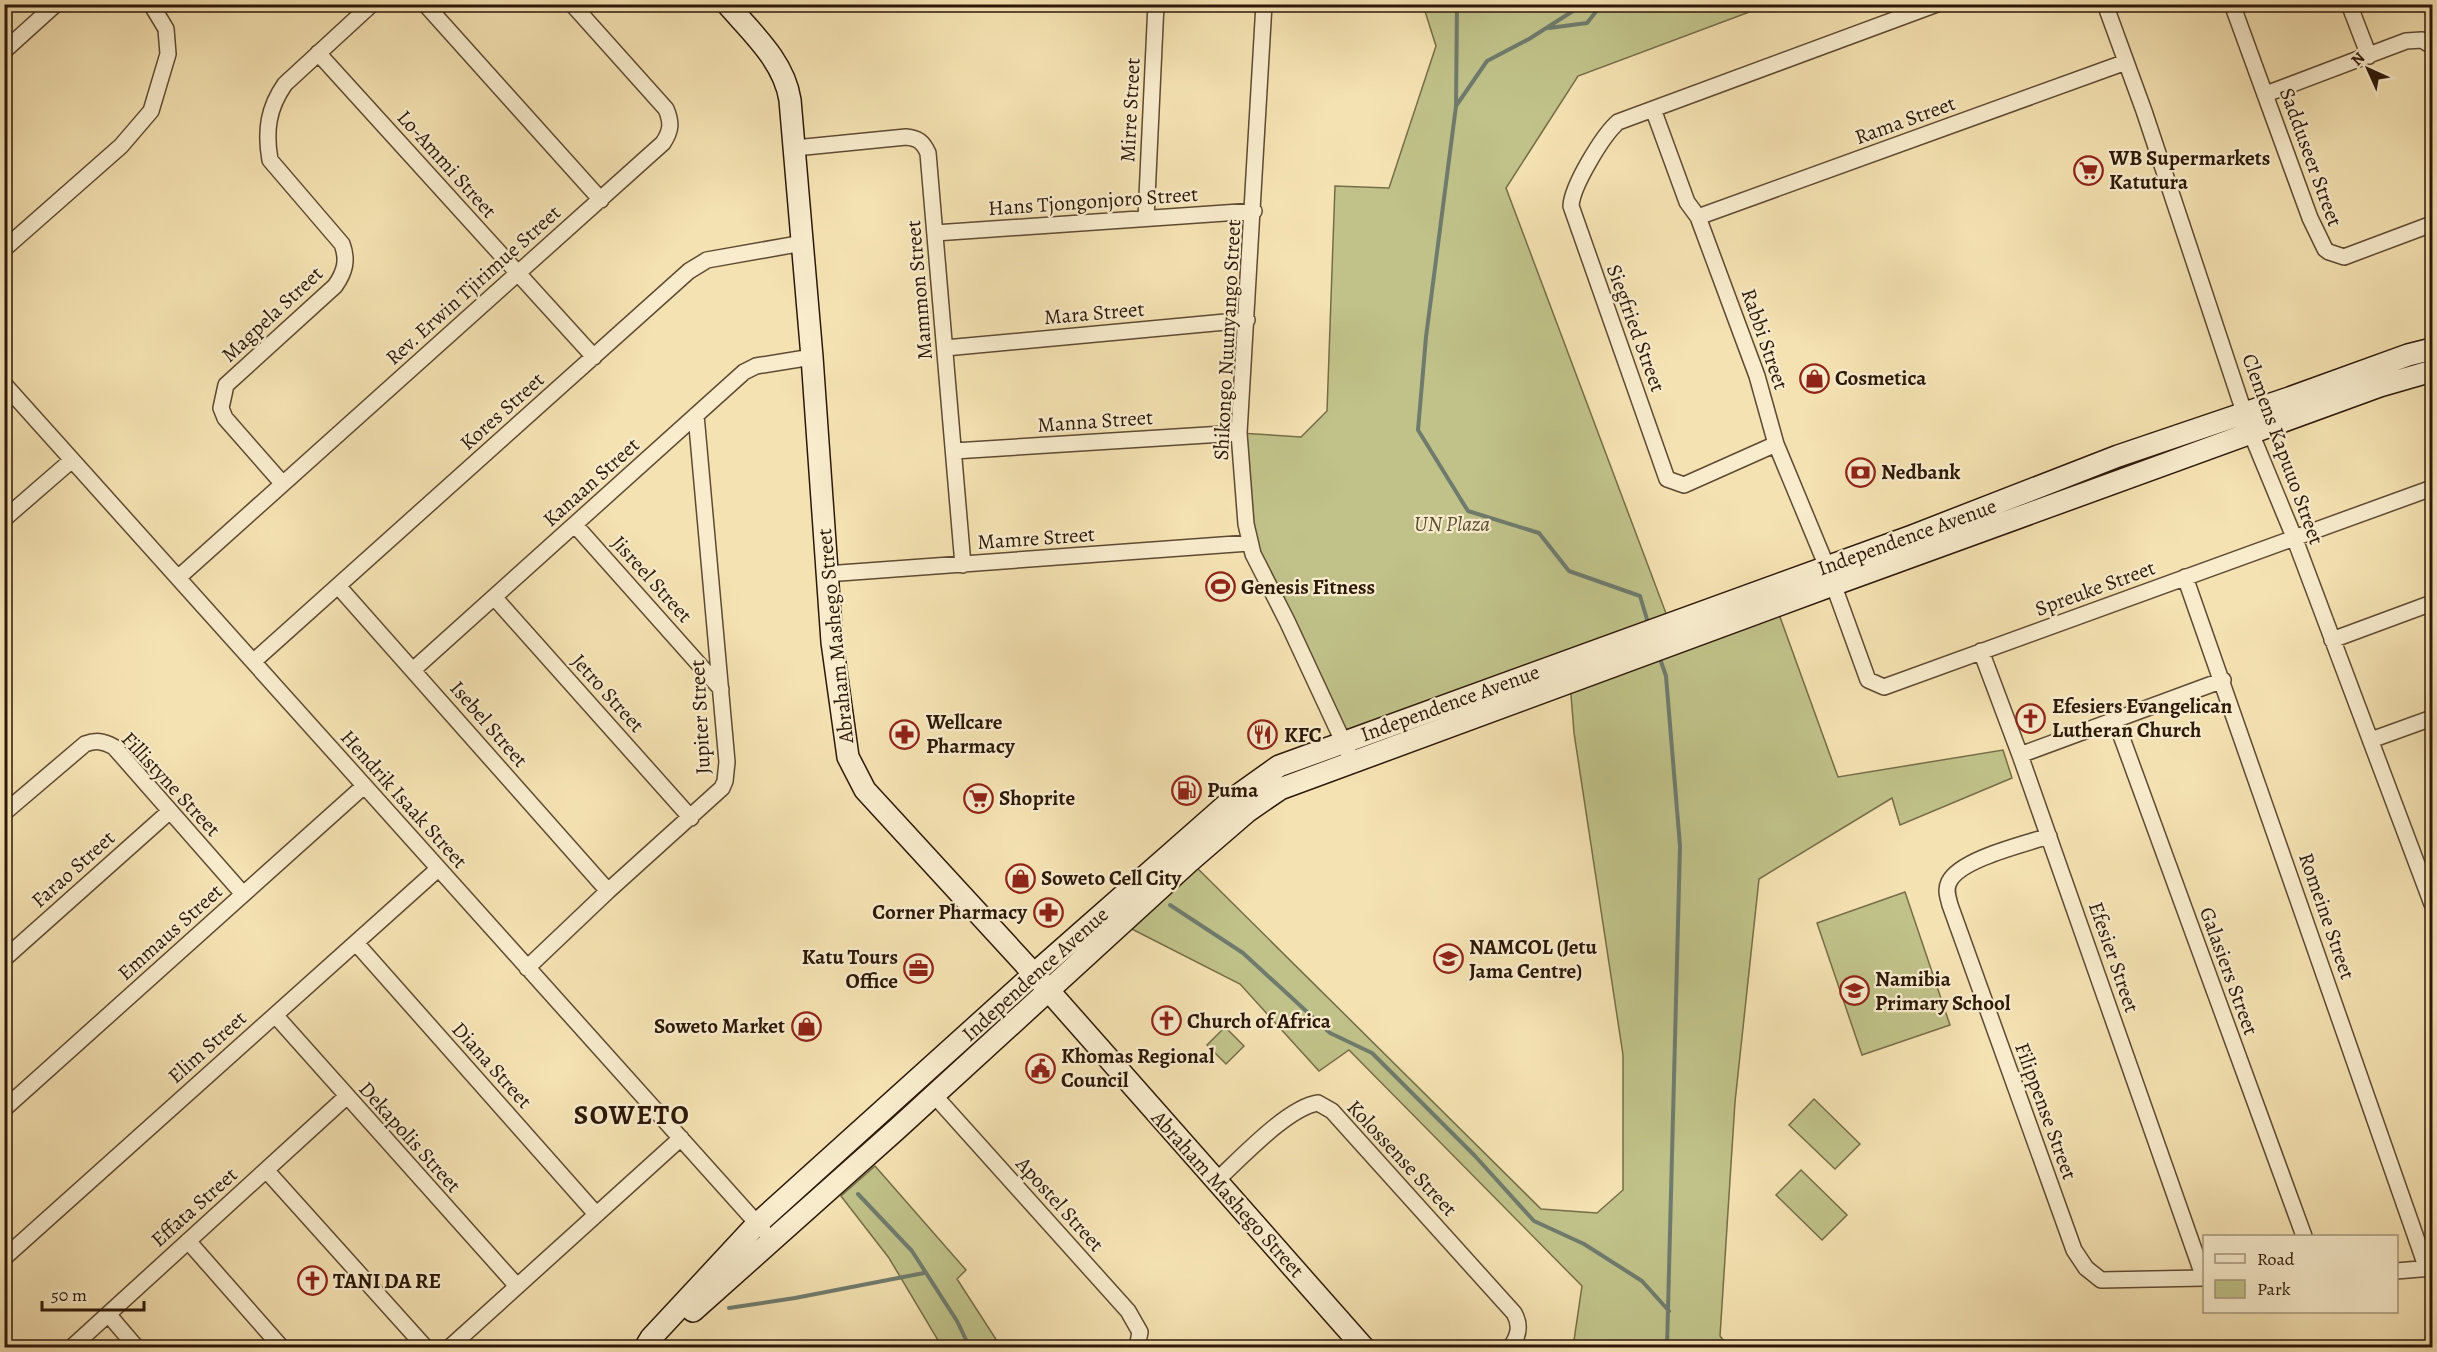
<svg xmlns="http://www.w3.org/2000/svg" width="2437" height="1352" font-family="Alegreya,serif">
<style>
.green{fill:#c0c289;stroke:#766d48;stroke-width:1.5}
.lines{fill:none;stroke-linecap:round;stroke-linejoin:round}
.stream{stroke:#6f7b6d;stroke-width:4}
.minor-casing{stroke:#5e4a32;stroke-width:18}
.secondary-casing{stroke:#2c1808;stroke-width:24}
.minor{stroke:#f8eccd;stroke-width:15}
.secondary{stroke:#f8eccd;stroke-width:21}
.labels{text-anchor:middle;stroke-width:4.5;stroke-linejoin:round;paint-order:stroke}
.street-label{font-size:21px;fill:#2c1808;stroke:#f8eccd}
.poi-label{font-size:21px;font-weight:bold;fill:#2c1808;stroke:#f8eccd;text-anchor:start}
.park-label{font-size:21px;font-style:italic;fill:#584b2f;stroke:#f8eccd}
.district-label{font-size:27px;font-weight:bold;letter-spacing:1.5px;fill:#2c1808;stroke:#f8eccd}
</style>
<rect width="100%" height="100%" fill="#f5e2b2"/>
<filter id="stains"><feTurbulence type="fractalNoise" baseFrequency=".00333" numOctaves="4"/><feColorMatrix values="0 0 0 0 .2 0 0 0 0 .09 0 0 0 0 .02 0 0 0 .5 -.17"/></filter>
<radialGradient id="worn" r=".72"><stop offset=".6" stop-color="#630" stop-opacity="0"/><stop offset="1" stop-color="#630" stop-opacity=".3"/></radialGradient>
<!-- green -->
<path class="green" d="M1423,5H1768L1578,76L1506,188L1670,624L1344,742L1253,554L1240,433L1301,437L1327,411L1335,186L1389,188L1436,46Z
M1776,606L1838,777L2003,750L2012,778L1900,825L1892,798L1759,879L1735,1102L1720,1336L1729,1347H1573L1582,1286L1349,1050L1319,1071L1240,984L1122,924L1191,862L1541,1209L1597,1213L1623,1190V1055L1574,733L1570,682Z
M1905,892L1950,1025L1862,1055L1817,923Z
M1225,1027L1244,1046L1226,1064L1207,1045Z
M1814,1099L1860,1144L1835,1169L1789,1125Z
M875,1166L966,1270L957,1279L1001,1347H942L889,1258L841,1196Z
M1801,1170L1847,1215L1822,1240L1776,1195Z"/>
<g class="lines">
<!-- stream -->
<path class="stream" d="M1457,4L1456,106L1426,337L1418,430L1468,511L1539,533L1569,571L1640,596L1649,626
M1549,28L1587,23L1602,4
M1456,106L1487,61L1529,39L1584,4
M1659,656L1666,676L1680,846L1667,1348
M1170,905L1243,953L1330,1033L1372,1053L1475,1156L1534,1221L1584,1244L1642,1281L1669,1311
M858,1194L912,1251L957,1321L970,1348
M729,1308L795,1298L924,1273"/>
<defs>
<path id="minor" d="M425,4L601,200
M1264,4L1239,433L1246,524L1253,554L1287,621L1348,752
M2105,4L2144,111L2251,433L2294,537L2432,904
M2232,4L2310,218L2325,249L2329,252L2344,257L2432,224
M2349,4L2369,56
M4,51L56,4
M318,53L594,357
M2266,94L2406,41L2422,40L2432,46
M1653,109L1687,202L1698,217L1757,376L1776,444L1827,567L1868,680L1884,687L2432,488
M795,148L906,137C918,138 923,142 928,153L963,565
M1698,217L2126,62
M1146,218L1156,4
M935,233L1254,211
M4,249L121,146L151,111L168,54L166,29L151,4
M945,348L1247,320
M4,384L763,1230
M1776,444L1684,485L1667,479L1571,206C1572,186 1603,135 1618,122L1937,4
M954,451L1239,433
M282,483L225,418L221,408L226,385L335,286C345,272 348,260 342,244L270,160C265,131 268,108 285,84L372,4
M4,519L72,460
M575,525L721,689
M826,574L1249,543
M179,577L663,143C671,131 672,123 666,109L572,4
M2185,577L2427,1269
M338,586L608,891
M494,597L691,818
M2332,640L2432,603
M1981,651L2020,755L2204,1278
M254,661L689,271L707,260L803,243
M414,669L744,372L756,366L812,357
M2115,719L2304,1236
M2371,740L2432,718
M2020,755L2223,680
M4,813L85,744C96,740 103,741 114,747L243,894
M2049,836C2025,844 1960,859 1949,882C1945,890 1948,897 1950,905L2074,1250L2086,1268L2101,1280L2204,1278
M356,943L596,1214
M4,959L170,811
M527,968L608,891L722,788L725,781L727,762L696,415
M275,1015L517,1286
M934,1095L1128,1311L1140,1332L1137,1348
M4,1109L364,786
M266,1170L426,1348
M1216,1181C1240,1159 1288,1107 1318,1103L1332,1111L1514,1313C1521,1325 1519,1336 1510,1348
M188,1241L282,1348
M4,1258L438,869
M2396,1271L2432,1268
M108,1314L137,1348
M71,1348L346,1097
M449,1348L681,1138"/>
<path id="secondary" d="M727,4C752,33 784,61 790,100L812,357L832,642L848,757L865,790L1034,974L1364,1348
M693,1311L897,1129L1190,861L1248,811L1280,789L1833,585L2380,386L2432,371
M645,1348L651,1338L757,1224L1034,974L1234,798L1279,766L1912,536L2118,456L2289,398L2408,355L2432,349"/>
</defs>
<!-- minor casing -->
<use href="#minor" class="minor-casing"/>
<!-- secondary casing -->
<use href="#secondary" class="secondary-casing"/>
<!-- minor -->
<use href="#minor" class="minor"/>
<!-- secondary -->
<use href="#secondary" class="secondary"/>
</g>
<!-- icons -->
<defs>
<symbol id="supermarket-ring" viewBox="-11 -11 22 22"><circle r="9.5" fill="#f8eccd" stroke="#8f2418" stroke-width="1.5"/><path d="M-6-5.5h2.5l.6 2H6L4.5 2H-2.5L-4.4-4H-6ZM-1.5 3.2a1.3 1.3 0 1 0 .1 0ZM3 3.2a1.3 1.3 0 1 0 .1 0Z" fill="#8f2418"/></symbol>
<symbol id="shop-ring" viewBox="-11 -11 22 22"><circle r="9.5" fill="#f8eccd" stroke="#8f2418" stroke-width="1.5"/><path d="M-5-2.5h2.3a2.7 3.5 0 0 1 5.4 0H5L5.5 6h-11ZM-1.5-2.5h3a1.5 2.3 0 0 0-3 0Z" fill="#8f2418"/></symbol>
<symbol id="bank-ring" viewBox="-11 -11 22 22"><circle r="9.5" fill="#f8eccd" stroke="#8f2418" stroke-width="1.5"/><path d="M-6-4H6V4H-6ZM0-2.3a2.3 2.3 0 1 0 0 4.6a2.3 2.3 0 1 0 0-4.6Z" fill="#8f2418"/></symbol>
<symbol id="stadium-ring" viewBox="-11 -11 22 22"><circle r="9.5" fill="#f8eccd" stroke="#8f2418" stroke-width="1.5"/><path d="M0-5a6.5 5 0 1 0 0 10a6.5 5 0 1 0 0-10ZM-3.5-1.8h7v3.6h-7Z" fill="#8f2418"/></symbol>
<symbol id="church-ring" viewBox="-11 -11 22 22"><circle r="9.5" fill="#f8eccd" stroke="#8f2418" stroke-width="1.5"/><path d="M-1.2-6h2.4v3.5h3.3v2.4h-3.3V6h-2.4V-.1h-3.3v-2.4h3.3Z" fill="#8f2418"/></symbol>
<symbol id="pharmacy-ring" viewBox="-11 -11 22 22"><circle r="9.5" fill="#f8eccd" stroke="#8f2418" stroke-width="1.5"/><path d="M-2-6h4v4h4v4h-4v4h-4v-4h-4v-4h4Z" fill="#8f2418"/></symbol>
<symbol id="restaurant-ring" viewBox="-11 -11 22 22"><circle r="9.5" fill="#f8eccd" stroke="#8f2418" stroke-width="1.5"/><path d="M-5-6h1v4h1v-4h1v4h1v-4h1v5L-1.5 .5V6h-2V.5L-5-1ZM5-6V6H3V1.5H1.5Q1.5-4 5-6Z" fill="#8f2418"/></symbol>
<symbol id="fuel-ring" viewBox="-11 -11 22 22"><circle r="9.5" fill="#f8eccd" stroke="#8f2418" stroke-width="1.5"/><path d="M-5.5-6h7V0h2V4h1.3V-2.5L3-4.5l.8-.8L6-3V5H2.5V1h-1V6h-7ZM-4.2-4.7v3.2H.2V-4.7Z" fill="#8f2418"/></symbol>
<symbol id="school-ring" viewBox="-11 -11 22 22"><circle r="9.5" fill="#f8eccd" stroke="#8f2418" stroke-width="1.5"/><path d="M0-5L7-2L0 1L-7-2ZM-4 1L0 2.5L4 1V4Q0 6-4 4Z" fill="#8f2418"/></symbol>
<symbol id="office-ring" viewBox="-11 -11 22 22"><circle r="9.5" fill="#f8eccd" stroke="#8f2418" stroke-width="1.5"/><path d="M-6-3h4V-5.5h4V-3h4V5H-6ZM-1-4.5V-3h2v-1.5ZM-6 0V1H6V0Z" fill="#8f2418"/></symbol>
<symbol id="civic-ring" viewBox="-11 -11 22 22"><circle r="9.5" fill="#f8eccd" stroke="#8f2418" stroke-width="1.5"/><path d="M-.6-6.5H3V-4.5H.6V-3L4-1V1h2V6H-6V1h2V-1L-.6-3ZM-1.2 2.5V6h2.4V2.5Z" fill="#8f2418"/></symbol>
</defs>
<g fill-rule="evenodd">
<use href="#supermarket-ring" x="2072" y="154" width="33" height="33"/>
<use href="#shop-ring" x="1798" y="362" width="33" height="33"/>
<use href="#bank-ring" x="1844" y="456" width="33" height="33"/>
<use href="#stadium-ring" x="1204" y="570" width="33" height="33"/>
<use href="#church-ring" x="2014" y="702" width="33" height="33"/>
<use href="#pharmacy-ring" x="888" y="718" width="33" height="33"/>
<use href="#restaurant-ring" x="1246" y="718" width="33" height="33"/>
<use href="#fuel-ring" x="1170" y="774" width="33" height="33"/>
<use href="#supermarket-ring" x="962" y="782" width="33" height="33"/>
<use href="#shop-ring" x="1004" y="862" width="33" height="33"/>
<use href="#pharmacy-ring" x="1032" y="896" width="33" height="33"/>
<use href="#school-ring" x="1432" y="942" width="33" height="33"/>
<use href="#office-ring" x="902" y="952" width="33" height="33"/>
<use href="#school-ring" x="1838" y="974" width="33" height="33"/>
<use href="#church-ring" x="1150" y="1004" width="33" height="33"/>
<use href="#shop-ring" x="790" y="1010" width="33" height="33"/>
<use href="#civic-ring" x="1024" y="1052" width="33" height="33"/>
<use href="#church-ring" x="296" y="1264" width="33" height="33"/>
</g>
<g class="labels">
<!-- street labels -->
<g class="street-label">
<text transform="translate(1130 110) rotate(-87)" y="7">Mirre Street</text>
<text transform="translate(1905 120) rotate(-20)" y="7">Rama Street</text>
<text transform="translate(2311 157) rotate(70)" y="7">Sadduseer Street</text>
<text transform="translate(447 164) rotate(48)" y="7">Lo-Ammi Street</text>
<text transform="translate(1093 201) rotate(-4)" y="7">Hans Tjongonjoro Street</text>
<text transform="translate(473 285) rotate(-42)" y="7">Rev. Erwin Tjirimue Street</text>
<text transform="translate(919 290) rotate(-95)" y="7">Mammon Street</text>
<text transform="translate(1094 313) rotate(-5)" y="7">Mara Street</text>
<text transform="translate(272 314) rotate(-43)" y="7">Magpela Street</text>
<text transform="translate(1636 328) rotate(70)" y="7">Siegfried Street</text>
<text transform="translate(1765 339) rotate(71)" y="7">Rabbi Street</text>
<text transform="translate(1227 340) rotate(-87)" y="7">Shikongo Nuunyango Street</text>
<text transform="translate(502 411) rotate(-42)" y="7">Kores Street</text>
<text transform="translate(1095 421) rotate(-4)" y="7">Manna Street</text>
<text transform="translate(2283 449) rotate(70)" y="7">Clemens Kapuuo Street</text>
<text transform="translate(591 482) rotate(-42)" y="7">Kanaan Street</text>
<text transform="translate(1907 537) rotate(-20)" y="7">Independence Avenue</text>
<text transform="translate(1036 538) rotate(-4)" y="7">Mamre Street</text>
<text transform="translate(652 579) rotate(48)" y="7">Jisreel Street</text>
<text transform="translate(2095 588) rotate(-20)" y="7">Spreuke Street</text>
<text transform="translate(835 636) rotate(-96)" y="7">Abraham Mashego Street</text>
<text transform="translate(608 693) rotate(48)" y="7">Jetro Street</text>
<text transform="translate(1450 703) rotate(-20)" y="7">Independence Avenue</text>
<text transform="translate(700 717) rotate(-93)" y="7">Jupiter Street</text>
<text transform="translate(489 724) rotate(49)" y="7">Isebel Street</text>
<text transform="translate(171 784) rotate(47)" y="7">Fillistyne Street</text>
<text transform="translate(404 799) rotate(48)" y="7">Hendrik Isaak Street</text>
<text transform="translate(73 869) rotate(-42)" y="7">Farao Street</text>
<text transform="translate(2327 916) rotate(71)" y="7">Romeine Street</text>
<text transform="translate(170 932) rotate(-42)" y="7">Emmaus Street</text>
<text transform="translate(2114 957) rotate(71)" y="7">Efesier Street</text>
<text transform="translate(2229 971) rotate(70)" y="7">Galasiers Street</text>
<text transform="translate(1035 974) rotate(-42)" y="7">Independence Avenue</text>
<text transform="translate(207 1047) rotate(-42)" y="7">Elim Street</text>
<text transform="translate(492 1065) rotate(48)" y="7">Diana Street</text>
<text transform="translate(2046 1111) rotate(70)" y="7">Filippense Street</text>
<text transform="translate(410 1137) rotate(48)" y="7">Dekapolis Street</text>
<text transform="translate(1402 1158) rotate(47)" y="7">Kolossense Street</text>
<text transform="translate(1228 1194) rotate(48)" y="7">Abraham Mashego Street</text>
<text transform="translate(1060 1204) rotate(48)" y="7">Apostel Street</text>
<text transform="translate(194 1207) rotate(-42)" y="7">Effata Street</text>
</g>
<!-- poi labels -->
<g class="poi-label">
<text x="2109" y="165">WB Supermarkets<tspan x="2109" dy="24">Katutura</tspan></text>
<text x="1835" y="385">Cosmetica</text>
<text x="1881" y="479">Nedbank</text>
<text x="1241" y="594">Genesis Fitness</text>
<text x="2052" y="713">Efesiers Evangelican<tspan x="2052" dy="24">Lutheran Church</tspan></text>
<text x="926" y="729">Wellcare<tspan x="926" dy="24">Pharmacy</tspan></text>
<text x="1284" y="742">KFC</text>
<text x="1207" y="797">Puma</text>
<text x="999" y="805">Shoprite</text>
<text x="1041" y="885">Soweto Cell City</text>
<text x="1027" y="919" text-anchor="end">Corner Pharmacy</text>
<text x="1469" y="954">NAMCOL (Jetu<tspan x="1469" dy="24">Jama Centre)</tspan></text>
<text x="898" y="964" text-anchor="end">Katu Tours<tspan x="898" dy="24">Office</tspan></text>
<text x="1875" y="986">Namibia<tspan x="1875" dy="24">Primary School</tspan></text>
<text x="1187" y="1028">Church of Africa</text>
<text x="785" y="1033" text-anchor="end">Soweto Market</text>
<text x="1061" y="1063">Khomas Regional<tspan x="1061" dy="24">Council</tspan></text>
<text x="333" y="1288">TANI DA RE</text>
</g>
<!-- park labels -->
<g class="park-label">
<text x="1452" y="531">UN Plaza</text>
</g>
<!-- district labels -->
<g class="district-label">
<text x="632" y="1124">SOWETO</text>
</g>
</g>
<!-- margin -->
<rect width="2437" height="1352" fill="none" stroke="#f5e2b2" stroke-width="24"/>
<rect x="6" y="6" width="2425" height="1340" fill="none" stroke="#2c1808" stroke-width="3"/>
<rect x="12" y="12" width="2413" height="1328" fill="none" stroke="#2c1808" stroke-width="1.5"/>
<!-- legend -->
<rect x="2203" y="1235" width="195" height="78" fill="#f8eccd" stroke="#a6977e" stroke-width="1.5"/>
<rect x="2215" y="1254" width="30" height="9" fill="#f8eccd" stroke="#a6977e" stroke-width="1.5"/>
<text x="2257" y="1265" font-size="18" fill="#2c1808">Road</text>
<rect x="2215" y="1280" width="30" height="18" fill="#c0c289" stroke="#a6977e" stroke-width="1.5"/>
<text x="2257" y="1295" font-size="18" fill="#2c1808">Park</text>
<!-- north arrow -->
<g transform="translate(2368 69) rotate(315)" stroke="#f8eccd" stroke-width="4.5" paint-order="stroke">
<path d="M0-4.5L10 22L0 15L-10 22Z" fill="#2c1808"/>
<text y="-9" font-size="16" font-weight="bold" text-anchor="middle" fill="#2c1808">N</text>
</g>
<!-- scale -->
<path d="M42 1301v9h102v-9" fill="none" stroke="#2c1808" stroke-width="3"/>
<text x="51" y="1301" font-size="18" fill="#2c1808" stroke="#f8eccd" stroke-width="4.5" paint-order="stroke">50 m</text>
<rect width="100%" height="100%" filter="url(#stains)"/>
<rect width="100%" height="100%" fill="url(#worn)"/>
</svg>
